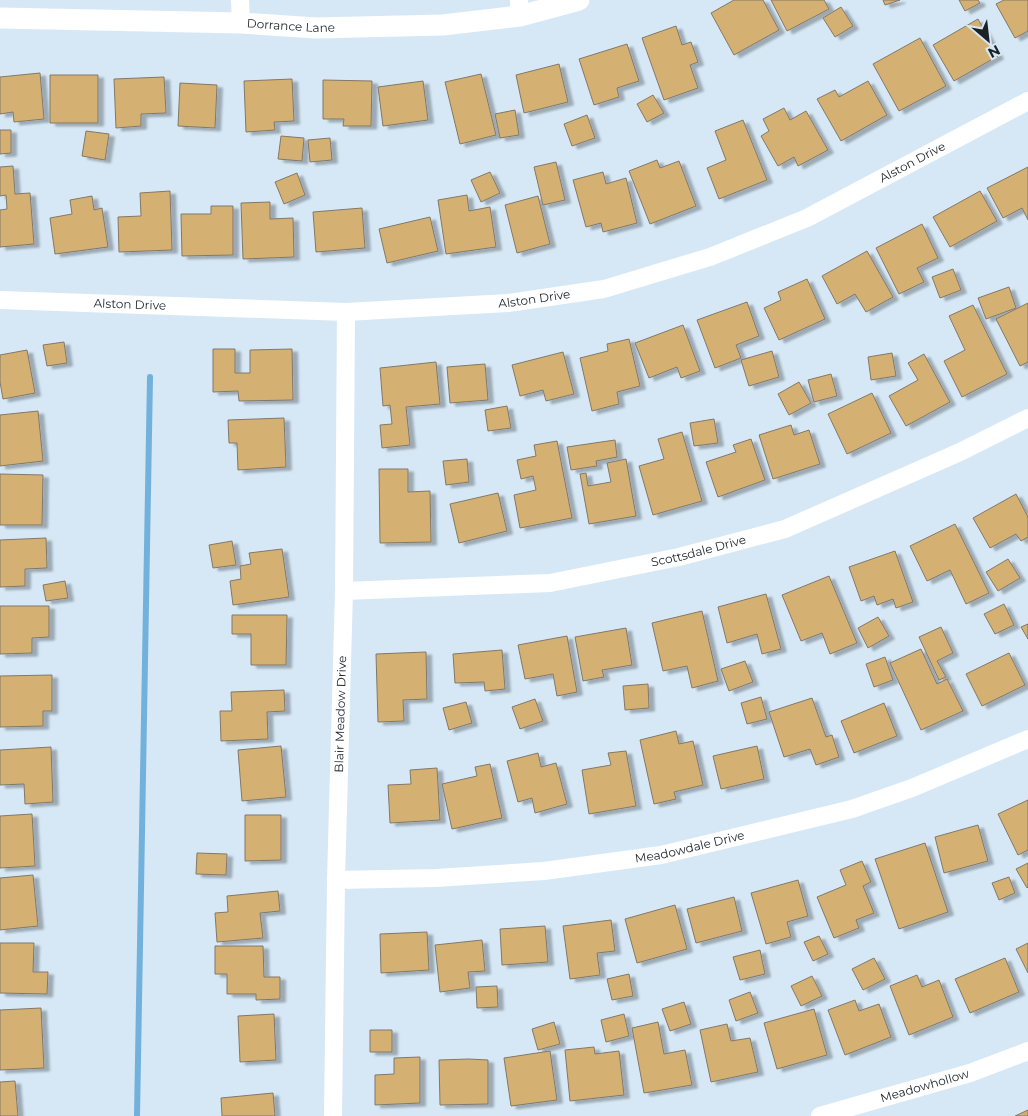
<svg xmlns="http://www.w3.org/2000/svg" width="1028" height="1116" font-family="Montserrat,sans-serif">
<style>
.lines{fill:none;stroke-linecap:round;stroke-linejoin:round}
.stream{stroke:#72b1dc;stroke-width:6}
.building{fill:#d4b072;stroke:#827868;filter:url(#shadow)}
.minor{stroke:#fff;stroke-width:18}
.tertiary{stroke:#fff;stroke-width:21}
.labels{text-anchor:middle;stroke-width:4;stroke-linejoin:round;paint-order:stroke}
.street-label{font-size:12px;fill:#1b2126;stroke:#d6e8f6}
</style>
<defs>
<filter id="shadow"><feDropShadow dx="5.5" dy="3" stdDeviation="1" flood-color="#0004"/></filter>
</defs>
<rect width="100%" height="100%" fill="#d6e8f6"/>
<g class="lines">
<!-- stream -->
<path class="stream" d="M137,1116L150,377"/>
</g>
<!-- building -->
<path class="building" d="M734,0H763L779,30L734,55L711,13Z
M771,0H824L829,9L787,31Z
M883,0H900L885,5Z
M959,0H978L980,3L965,11Z
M1004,0H1028V31L1015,38L996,4Z
M841,7L853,26L835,37L823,18Z
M978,19L998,56L954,81L933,45Z
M676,26L682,45L691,42L698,62L690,65L698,88L664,100L642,38Z
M920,38L946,86L899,111L873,64Z
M627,44L639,81L617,88L619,97L594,105L579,59Z
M559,64L568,102L524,113L516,75Z
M40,73L44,119L14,122L13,112L0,114V77Z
M481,74L496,135L460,144L445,82Z
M50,75H98V123H50Z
M164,77L166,113L141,114V126L116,128L114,79Z
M292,79L294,121L274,122L275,130L246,132L244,81Z
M323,80L372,81L371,126H343L344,119H323Z
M423,81L428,120L383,126L378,87Z
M868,81L887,115L841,141L817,99L835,90L839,97Z
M180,83L217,85L215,128L178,126Z
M653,95L664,113L647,122L637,104Z
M784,108L790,120L806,111L828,150L798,166L794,157L778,166L761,136L769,131L763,119Z
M515,110L519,135L500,138L495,114Z
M587,115L595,138L572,146L564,124Z
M743,120L767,180L719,199L707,168L726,160L715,131Z
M0,130H11V153L0,154Z
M86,131L109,134L105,160L82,156Z
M281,136L304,138L302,161L278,159Z
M330,138L332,160L310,162L308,140Z
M657,160L660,168L679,161L696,206L650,224L629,171Z
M556,162L565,200L543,205L534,167Z
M13,166L15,194L30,193L34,244L0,247V210L7,209L6,195L0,196V167Z
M1028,167V220L1022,208L1003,218L987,188Z
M490,172L500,193L481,202L471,180Z
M603,172L606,184L626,178L637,223L603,232L601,223L586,227L573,180Z
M297,173L305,195L284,204L275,182Z
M170,191L172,250L119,252L118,217L141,216L140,193Z
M980,191L997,221L950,247L933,217Z
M467,195L469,211L490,207L496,247L446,254L438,200Z
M92,196L94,210L102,208L108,247L55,254L50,218L72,214L70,200Z
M538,196L550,244L517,253L505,205Z
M270,202V219L293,218L294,257L243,259L241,203Z
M211,206H233V255L182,256L181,214H211Z
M362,208L365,248L316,252L313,212Z
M430,217L438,251L387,263L379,229Z
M922,224L938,258L917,268L924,282L899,294L876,248Z
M867,251L893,297L866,312L855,294L837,304L822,276Z
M953,269L961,290L940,298L932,277Z
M807,279L825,319L779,340L764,308L781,300L778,292Z
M1009,287L1016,308L986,319L978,298Z
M747,302L759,336L736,345L741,358L715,368L697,320Z
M1028,303V362L1020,366L996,319Z
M973,305L1007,374L962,397L944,361L965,350L949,316Z
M683,325L700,371L681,378L677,367L649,378L635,343Z
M629,339L640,386L617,392L619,404L592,411L580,358L608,351L607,344Z
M64,342L67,363L47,366L43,345Z
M213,349H235V373H250V350L292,349L293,400L239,401L238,391L213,392Z
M27,350L35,393L3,399L0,382V355Z
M772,351L779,377L749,386L741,360Z
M563,352L574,394L546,401L543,390L520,396L512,365Z
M892,353L896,376L871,380L868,357Z
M924,354L950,402L906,426L889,396L918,380L908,363Z
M436,362L440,404L406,407L410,445L382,448L380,425L392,424L390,405L383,406L380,368Z
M485,364L488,400L450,403L447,367Z
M831,374L837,396L814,402L808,380Z
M799,382L811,403L789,415L778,394Z
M872,393L891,433L847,454L828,414Z
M507,406L511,428L488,431L485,410Z
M38,411L43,461L0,466V415Z
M284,418L286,467L238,470L237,443H229L228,420Z
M714,419L718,443L694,446L690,423Z
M791,425L794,435L809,430L820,464L773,479L759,435Z
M682,432L702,501L653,515L639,466L664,459L658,439Z
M751,439L765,480L718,497L706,462L736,452L733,445Z
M615,440L617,457L596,461L597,466L571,470L567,447Z
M557,441L572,518L520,528L514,495L536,490L533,476L521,479L517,460L536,456L534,445Z
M467,459L469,482L446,485L443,461Z
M626,459L636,516L589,524L580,474L586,473L588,486L611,482L607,463Z
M379,469H408V492L430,491L431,542L380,543Z
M0,474L43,475L42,525H0Z
M498,493L507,531L459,543L450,504Z
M1016,494L1028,517V537L1021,541L1016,534L990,548L973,518Z
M955,524L989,593L966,604L950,570L927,581L910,546Z
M46,538L47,568L25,569V586L0,587V540Z
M232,541L236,565L213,568L209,545Z
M282,549L289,597L233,605L230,581L241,579L240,566L251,564L249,553Z
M895,551L913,602L896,608L893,599L877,605L874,596L861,601L849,567Z
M1008,559L1020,578L998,591L986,572Z
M829,576L857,643L830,654L822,633L801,641L782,595Z
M65,581L68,598L46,601L43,585Z
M766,594L781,649L762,654L757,634L727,643L718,607Z
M1004,604L1014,625L995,634L984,614Z
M0,606H49V637L32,638V653L0,654Z
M702,611L718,681L692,688L687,666L663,671L652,623Z
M232,615H287L286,665H251V634H232Z
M878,617L889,636L868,648L858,628Z
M1028,624V639L1021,627Z
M941,627L953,653L937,661L946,677L939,680L919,637Z
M626,628L632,665L602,670L604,677L583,681L575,637Z
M567,636L577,692L557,696L553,674L525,679L518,645Z
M921,649L937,684L947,679L963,711L921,730L890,663Z
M502,650L505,689L485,691L484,682L455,683L453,654Z
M426,652L427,699L403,700L404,721L378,722L376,654Z
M1009,653L1025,685L982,706L966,674Z
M885,657L893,680L874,687L866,664Z
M745,661L753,682L729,691L721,669Z
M52,675V711H43V726L0,727V676Z
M648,684L649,708L625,710L623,686Z
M284,690L285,711L267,712L268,739L221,741L220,711H232L231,692Z
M761,697L767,719L747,724L741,703Z
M812,698L826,737L832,735L839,757L816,765L810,749L784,757L769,712Z
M535,699L543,721L520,729L512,707Z
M466,702L472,723L449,730L443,708Z
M884,703L897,736L854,753L841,721Z
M676,731L679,744L693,741L703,785L674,792L676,799L654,804L640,740Z
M281,746L286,797L242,801L238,750Z
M757,746L764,779L721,789L713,756Z
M51,747L53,802L25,804L24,784L0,785V750Z
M626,751L636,806L589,814L582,770L611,765L608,753Z
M538,753L541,767L556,763L567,804L535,813L532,798L518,802L507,761Z
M490,764L502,818L452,829L442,784L477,776L475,767Z
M437,768L440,820L390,823L388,785L411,784L410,770Z
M1028,800V850L1018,855L998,814Z
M32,814L35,866L0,868V816Z
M245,815H281V860L245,861Z
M978,825L988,861L944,873L935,837Z
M925,843L948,912L899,929L875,859Z
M197,853L227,854L226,875L196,874Z
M862,861L871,882L863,886L874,913L856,920L859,928L834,938L817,897L846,885L840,870Z
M1028,863V887L1027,888L1016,869Z
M33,875L38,926L0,930V878Z
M1009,877L1015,893L999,900L992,883Z
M798,880L808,916L787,922L791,937L766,944L751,893Z
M278,891L280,911L260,913L263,938L217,942L215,913L228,912L227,896Z
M734,897L742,931L696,943L687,909Z
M675,905L687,949L637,963L625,919Z
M611,920L615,951L597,953L600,975L570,979L563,926Z
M545,926L548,962L502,965L500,929Z
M427,932L429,970L381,973L380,934Z
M819,936L828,954L813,961L804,942Z
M482,940L485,971L468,972L470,988L440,992L435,945Z
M0,943H34L33,972H48L47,994L0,993Z
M1028,943V973L1016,949Z
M215,946H263L264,977H280V999L256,1000V994H227V974H215Z
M760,950L765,974L740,980L733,957Z
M874,958L885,979L863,990L852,969Z
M1005,958L1019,992L970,1013L955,979Z
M629,974L633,996L612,1000L607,979Z
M917,975L922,987L939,980L953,1017L909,1035L890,986Z
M812,976L822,996L801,1006L791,986Z
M497,986L498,1007L477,1008L476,987Z
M750,992L758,1013L736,1021L729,1000Z
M855,1000L859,1011L879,1004L891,1037L845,1055L828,1010Z
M684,1002L691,1024L670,1031L662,1009Z
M41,1008L44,1068L0,1070V1010Z
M814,1009L827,1055L777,1069L764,1023Z
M274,1014L276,1060L240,1062L238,1016Z
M624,1014L629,1036L606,1042L601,1020Z
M554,1022L560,1044L538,1050L532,1029Z
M658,1022L664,1054L685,1050L692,1085L644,1093L632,1028Z
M727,1024L731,1041L750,1038L758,1072L711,1082L700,1030Z
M370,1030H392V1052H370Z
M594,1047L595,1054L619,1051L624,1095L570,1101L565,1050Z
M550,1051L557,1100L511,1106L504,1058Z
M420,1057V1103L375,1105V1075L394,1074V1058Z
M469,1059L488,1060V1104L440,1105L439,1060Z
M15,1081L18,1116H0V1082Z
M273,1093L275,1116H222L221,1098Z
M1028,1110V1116H1015Z"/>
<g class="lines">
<!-- minor -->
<g class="minor">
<path d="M240,0L241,23"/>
<path d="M519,0L520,16"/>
<path id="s1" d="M0,300L346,312L508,303L604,289L710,257L807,218L1028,101"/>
<path id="s2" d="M344,591L550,583L679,557L785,529L960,452L1028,418"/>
<path id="s3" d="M336,880L436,878L544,871L661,855L852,809L912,788L1028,739"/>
<path id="s4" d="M333,1116L336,880L344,591L346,312"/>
<path id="s5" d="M820,1116L970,1073L1028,1051"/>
</g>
<!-- tertiary -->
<path class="tertiary" id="s6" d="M0,18L241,23L316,28L443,25L520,16L579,0"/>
</g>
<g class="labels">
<!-- street labels -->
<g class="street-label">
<text dy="4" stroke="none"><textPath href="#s6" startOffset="291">Dorrance Lane</textPath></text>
<text dy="4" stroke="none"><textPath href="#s1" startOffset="940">Alston Drive</textPath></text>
<text dy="4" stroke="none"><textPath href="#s1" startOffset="535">Alston Drive</textPath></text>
<text dy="4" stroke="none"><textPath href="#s1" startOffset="130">Alston Drive</textPath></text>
<text dy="4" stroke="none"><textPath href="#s2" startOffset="358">Scottsdale Drive</textPath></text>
<text dy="4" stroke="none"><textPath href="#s4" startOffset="402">Blair Meadow Drive</textPath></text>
<text dy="4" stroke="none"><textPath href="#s3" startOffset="356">Meadowdale Drive</textPath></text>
<text dy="4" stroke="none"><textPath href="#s5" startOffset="109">Meadowhollow</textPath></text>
</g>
</g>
<!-- north arrow -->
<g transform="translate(988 40) rotate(152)" stroke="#d6e8f6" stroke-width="4" paint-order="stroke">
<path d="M0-4L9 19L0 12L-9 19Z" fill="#1b2126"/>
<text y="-8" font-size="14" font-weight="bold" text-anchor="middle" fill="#1b2126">N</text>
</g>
</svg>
